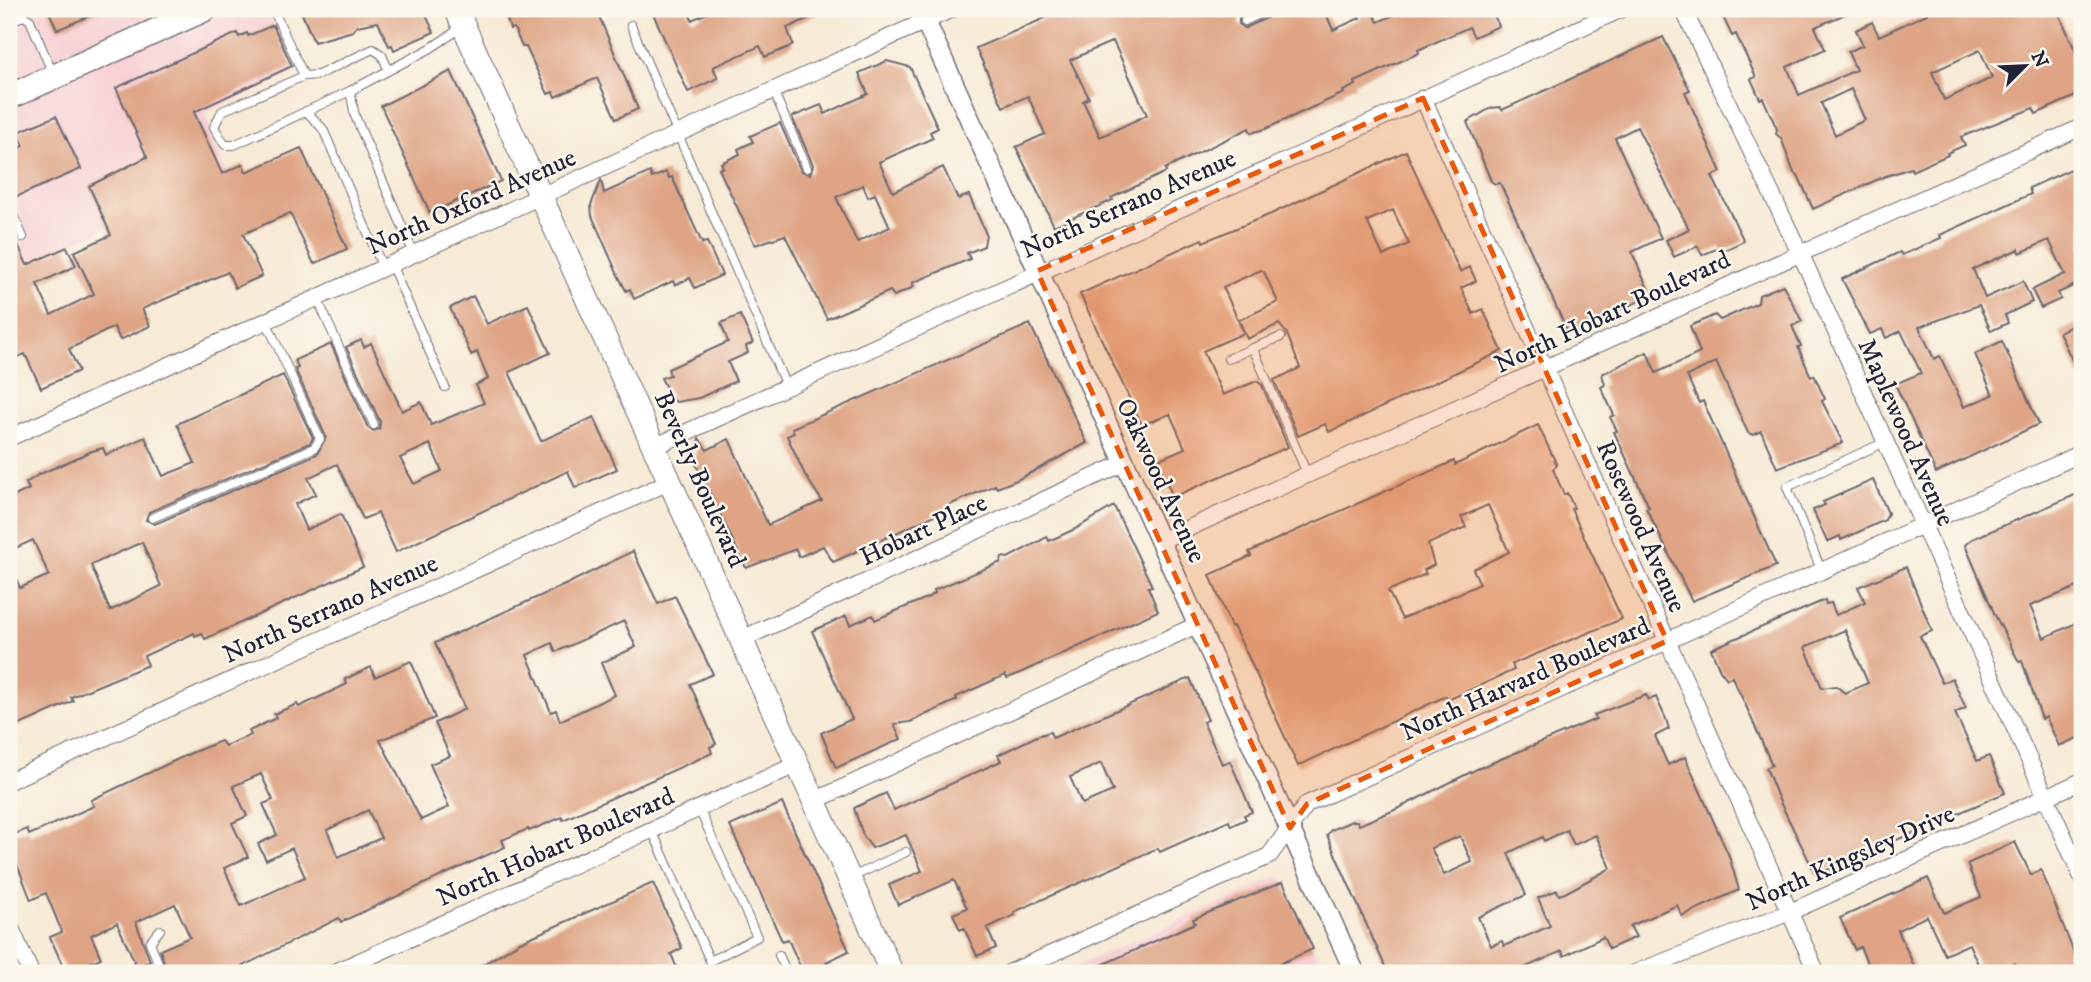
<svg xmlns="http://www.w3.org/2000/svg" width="2091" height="982" font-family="'IM FELL DW Pica',serif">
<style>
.built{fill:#f7cfd4}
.building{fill:#dea485;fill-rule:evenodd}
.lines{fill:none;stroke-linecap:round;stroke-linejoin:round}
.service-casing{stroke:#6d6871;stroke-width:10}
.minor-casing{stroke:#6d6871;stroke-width:18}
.tertiary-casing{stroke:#6d6871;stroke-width:22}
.secondary-casing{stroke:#6d6871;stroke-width:25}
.primary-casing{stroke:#6d6871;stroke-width:27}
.service{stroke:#fff;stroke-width:8}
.minor{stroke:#fff;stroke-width:16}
.tertiary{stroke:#fff;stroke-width:19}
.secondary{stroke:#fff;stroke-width:23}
.primary{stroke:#fff;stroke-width:24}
.marked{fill:#e8590c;fill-opacity:0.2;stroke:#e8590c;stroke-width:5;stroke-dasharray:14 9;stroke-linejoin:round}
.labels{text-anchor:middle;stroke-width:5;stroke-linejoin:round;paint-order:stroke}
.street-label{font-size:26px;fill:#22223b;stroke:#fbf7ec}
</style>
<rect width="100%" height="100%" fill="#fbf7ec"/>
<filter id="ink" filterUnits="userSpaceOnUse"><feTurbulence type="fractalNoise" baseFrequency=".0143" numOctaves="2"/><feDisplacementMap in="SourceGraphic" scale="14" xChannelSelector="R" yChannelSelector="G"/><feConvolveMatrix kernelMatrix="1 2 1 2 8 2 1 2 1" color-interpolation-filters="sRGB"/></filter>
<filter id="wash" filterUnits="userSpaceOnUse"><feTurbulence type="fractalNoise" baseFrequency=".00686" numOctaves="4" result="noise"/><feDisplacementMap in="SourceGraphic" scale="28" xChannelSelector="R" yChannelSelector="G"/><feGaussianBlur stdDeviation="1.57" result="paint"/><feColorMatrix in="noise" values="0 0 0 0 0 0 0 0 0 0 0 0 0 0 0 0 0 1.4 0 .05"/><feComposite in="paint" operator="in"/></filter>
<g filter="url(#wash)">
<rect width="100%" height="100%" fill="#f7ead6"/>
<!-- built -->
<path class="built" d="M9,9H266L296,72L204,113L228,173L9,271Z
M1281,876L1324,973H1062Z"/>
<g id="blocks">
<!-- building -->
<path class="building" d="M48,9H106L57,30Z
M300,9H423L434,32L394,50L392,45L389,46L378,22L357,26L353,31L314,42Z
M504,9H596L638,109L616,119L597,78L555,97L553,92L548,94L526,47H522L514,28L510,29Z
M651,9H687L692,20L716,9H829L787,28L793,44L789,47L765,57L760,46L713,67L718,78L688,92Z
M1057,9H1178L1181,16L1197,9H1255L1239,18V24L1245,28L1273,15L1277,9H1324L1333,30L1360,18L1358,14L1370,9L1378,22L1407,9L1408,12L1415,9H1491L1499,26L1474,37L1469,27L1418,50L1419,53L1355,82L1356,85L1343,91L1344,93L1265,129L1251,133L1249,128L1165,169L1166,172L1111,198L1113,200L1054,226L1016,147L1045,134L1028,96L1003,107L976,48L1059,12ZM1113,41L1147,115L1100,137L1083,101L1089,98L1070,60Z
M1736,9H1857L1815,27L1825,49L1787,67L1799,95L1856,70L1848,52L1863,45L1856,30L1872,22L1879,36L1927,14L1925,9H2057L2082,66V93L2036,114L2033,108L1961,137L1965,145L1947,153L1948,155L1912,171L1911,168L1883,177L1813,209L1798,175L1794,173L1781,138L1776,134L1777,129L1763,98L1760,99L1751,79L1756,77L1736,34L1732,36L1722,15ZM1980,50L1992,78L1944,100L1932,72ZM1851,89L1865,120L1835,135L1821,103Z
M273,25L292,66L194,112L222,174L243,164L246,172L301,148L347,249L314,264L290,213L243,234L262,276L235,288L228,272L142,309L150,326L120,340L114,327L69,349L79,371L41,388L25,354L9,361V224L27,265L67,247L76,266L37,284L51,315L94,294L74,252L111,235L89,186L147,157L116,88L237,33L239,37L247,33L248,36Z
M1663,37L1690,90L1685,92L1721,172L1712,176L1744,241L1723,251L1721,247L1702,255L1698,246L1674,257L1666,240L1689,229L1637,127L1615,138L1661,238L1632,252L1651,296L1568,333L1500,183L1495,184L1491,181L1467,122L1491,108L1500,107L1502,110Z
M887,61L910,67L938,128L930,132L933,138L879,162L893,192L943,167L958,199L969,195L986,234L984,246L967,253L970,259L912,283L914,287L894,296L890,291L827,319L785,235L755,245L719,169L723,167L721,163L740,154L738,149L753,142L750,136L780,123L801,171L810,174L813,165L792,117L821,105L825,114L868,94L859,73ZM863,185L868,197L875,194L890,227L857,242L836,197Z
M451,71L501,181L430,213L381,106Z
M56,116L81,169L9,200V153L24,146L18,132Z
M1406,151L1460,272L1470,267L1476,281L1461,288L1473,314L1483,309L1502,351L1329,432L1325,424L1298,436L1274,380L1300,368L1287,334L1279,324L1247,339L1239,320L1278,302L1264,272L1261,270L1223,287L1244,333L1203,351L1223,395L1257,381L1262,385L1288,447L1173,497L1157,460L1185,448L1170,414L1142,425L1080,294L1202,239L1203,242L1271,214ZM1393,210L1409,244L1383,256L1367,221Z
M2082,164V282L2058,293L2061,299L2041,308L2032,290L2065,274L2049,240L2020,253L2019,249L1973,269L1985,298L2023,281L2032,302L2005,315L2008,323L1991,331L1979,305L1919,327L1934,359L1940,356L1964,407L1993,395L1975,354L2002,341L2039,424L1936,473L1895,384L1921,373L1901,331L1886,338L1882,329L1870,334L1842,279L1900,252L1902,255L1941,238L1940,235L2031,194L2029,188Z
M650,172L652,178L666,172L669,178L672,177L702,243L707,242L722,275L695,288L690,278L675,285L673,281L634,299L630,289L626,291L617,273L592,216L591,205L601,180L604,193Z
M1783,285L1802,321L1792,326L1801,346L1798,347L1811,377L1814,375L1825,399L1822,401L1843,443L1777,468L1761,431L1753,435L1748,433L1716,362L1687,376L1699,403L1703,401L1776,566L1692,601L1646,508L1649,507L1614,432L1617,431L1610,417L1614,415L1601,387L1605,385L1602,374L1647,352L1656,373L1700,353L1690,326L1715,315L1720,320L1758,303L1759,295Z
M473,296L487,324L528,305L550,353L509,372L541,441L594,417L617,469L575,488L568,471L396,552L378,513L363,519L337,464L308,478L316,494L295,504L306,530L341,514L363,567L205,639L202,633L195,636L194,633L144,656L148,665L71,697L73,701L9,730V561L20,588L49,575L33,540L9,551V499L29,489L26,483L38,475L92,451L103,448L106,455L145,437L163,476L195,463L177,424L283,375L313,438L310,443L149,512L146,520L155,524L317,454L326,437L295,369L298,368L295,360L331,344L368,428L373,431L379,429L380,422L346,347L361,340L364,347L371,343L402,411L421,402L431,425L484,403L476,385L488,379L477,352L471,355L450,308ZM430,444L442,471L414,484L400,458ZM142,542L161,586L110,611L91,565Z
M740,315L753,343L746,346L748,353L728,362L736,381L699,398L676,402L672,399L661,378L670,375L668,369L728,342L721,323Z
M2082,321V382L2059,332Z
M1030,324L1087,443L1019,479L997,488L995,485L947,506L948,509L840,559L833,562L823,546L799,557L796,549L746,568L694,460L699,438L707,450L729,439L768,525L822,501L805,475L787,436L794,433L792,428Z
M1538,425L1557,465L1553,469L1564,495L1567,493L1574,508L1571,509L1622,619L1512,664L1514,670L1448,700L1446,696L1298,766L1248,656L1233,626L1231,627L1210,575L1251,556L1249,552L1266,544L1454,461L1455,465ZM1488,505L1509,552L1473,569L1480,584L1402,619L1388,591L1426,574L1424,570L1434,565L1428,544L1466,527L1461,517Z
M1873,480L1888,513L1885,520L1841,540L1840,536L1827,542L1813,510L1825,505L1823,502Z
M2082,492V585L2030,606L2044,638L2078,622L2082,630V736L2059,746L2046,717L2042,719L2022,661L2019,662L1995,615L1965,545L1972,539Z
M1114,506L1152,586L1148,587L1158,611L1013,676L1007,678L1005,675L956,697L957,700L910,722L894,724L901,739L836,768L821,733L852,719L812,631L846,616L850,625L873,615L875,620L929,597L935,593L934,590L1001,562L1002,557L1008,558L1047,537L1049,541L1075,529Z
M633,551L658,604L675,596L713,674L690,684L716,744L710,747L712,753L563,820L562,817L529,831L528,829L502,840L505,847L341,922L339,918L229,973H168L160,950L190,937L175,904L136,922L150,961L137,967L117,923L91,935L101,958L91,962L96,973H66L50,937L62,932L46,893L31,900L9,844L16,841L13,835L27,829L29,835L94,806L91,800L191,753L221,741L225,746L251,735L249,731L276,718L274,714L297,704L299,707L347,684L345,679L371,667L375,677L411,661L435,718L380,740L421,820L449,807L430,764L450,756L435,723L465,709L435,643L567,584ZM624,621L636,647L601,663L615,695L560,721L556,710L551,712L527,655L552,643L556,652ZM261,774L273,800L263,804L277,835L258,844L266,860L292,848L305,877L241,906L224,868L248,857L232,823L247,816L233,786ZM368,810L381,838L338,857L327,830Z
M1906,567L1932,631L1920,636L1942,683L1952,678L1966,708L1955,713L1977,761L1989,756L2005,793L1816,875L1779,800L1766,768L1772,765L1746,706L1732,677L1727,679L1720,670L1711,649L1825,600L1826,604L1831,603L1836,615L1865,602L1858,587ZM1845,630L1868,683L1845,693L1836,686L1822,688L1805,647Z
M1190,678L1208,720L1203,722L1222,764L1230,761L1252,812L1244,815L1246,819L1231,826L1229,821L1160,852L1158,848L1014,912L1015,915L987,928L996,948L977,956L964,928L960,930L953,914L967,908L954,880L898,905L889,885L922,871L906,835L872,848L863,835L854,808L886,793L894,810L1001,761L998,755L1037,736L1050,732L1053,738ZM1101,763L1113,791L1082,804L1070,777Z
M1646,695L1649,700L1656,697L1666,719L1669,729L1655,736L1668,765L1685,757L1729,856L1739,890L1682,916L1677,905L1630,926L1636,937L1609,949L1603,937L1564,956L1562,951L1513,973H1388L1336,856L1327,835L1331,830L1352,821H1357L1359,825L1397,809L1477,769L1596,719L1594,715ZM1567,830L1574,845L1596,835L1611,868L1565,893L1559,895L1557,890L1538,898L1550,926L1504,946L1502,941L1491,946L1478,917L1526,895L1508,853L1542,837L1544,841ZM1460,836L1472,862L1444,875L1431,848Z
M782,803L849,951L826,962L832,973H803L788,939L782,941L730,826Z
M2015,842L2031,875L2041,870L2082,973H2019L2015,963L1993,973H1982L1969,944L1945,955L1927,916L1898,930L1917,973H1872L1860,947L1855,950L1840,918L1928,878L1944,913L1981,897L1967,864Z
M1283,882L1313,949L1259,973H1084L1195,923L1193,919Z
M653,883L682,948L671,954L679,973H469L520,942Z"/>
</g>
</g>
<g filter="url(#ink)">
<use href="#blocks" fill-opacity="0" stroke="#6d6871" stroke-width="2"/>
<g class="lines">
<defs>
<path id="service" d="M273,9L304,76
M9,21L24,16L30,20L53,74
M1245,21L1270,9
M631,25L786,386
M388,69L382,55L373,49L318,75L304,76L222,111L214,127L225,145H234L350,91L431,48L461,28
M773,90L807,168
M350,91L355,116L414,254
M306,111L323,129L383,268
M9,206L23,237
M391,264L445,387
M317,298L374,425
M1281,337L1253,348L1308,476
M1228,359L1253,348
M152,518L314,448L320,439L266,321
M1822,572L1787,487L1885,442
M652,830L710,961L757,937L699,809
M852,877L906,852
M160,930L150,942L162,973
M779,955L787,973"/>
<path id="minor" d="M1683,9L1808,270L2082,877
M1423,98L1817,973
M9,438L952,9
M656,446L1622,9
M1162,540L2082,127
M742,639L1124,463
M9,781L671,481
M814,801L1199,624
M9,924L31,973
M333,973L798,764
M1009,973L1269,856L1307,804L2082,453
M1635,973L1790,912L2082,781"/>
<path id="tertiary" d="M920,9L1355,973"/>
<path id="secondary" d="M456,9L892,973"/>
<path id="primary" d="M9,97L205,9"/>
</defs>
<!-- service casing -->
<use href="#service" class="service-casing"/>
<!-- minor casing -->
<use href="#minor" class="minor-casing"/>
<!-- tertiary casing -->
<use href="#tertiary" class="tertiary-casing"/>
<!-- secondary casing -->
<use href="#secondary" class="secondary-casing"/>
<!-- primary casing -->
<use href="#primary" class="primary-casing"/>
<!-- service -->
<use href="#service" class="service"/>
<!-- minor -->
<use href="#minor" class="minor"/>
<!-- tertiary -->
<use href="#tertiary" class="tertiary"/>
<!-- secondary -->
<use href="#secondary" class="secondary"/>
<!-- primary -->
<use href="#primary" class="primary"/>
</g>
</g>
<!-- marked area -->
<path class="marked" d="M1423,98L1667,641L1307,804L1290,828L1037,271Z"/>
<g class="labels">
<!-- street labels -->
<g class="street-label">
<text transform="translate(471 201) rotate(-24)" y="9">North Oxford Avenue</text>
<text transform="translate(1128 203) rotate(-24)" y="9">North Serrano Avenue</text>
<text transform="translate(1612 311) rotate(-25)" y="9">North Hobart Boulevard</text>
<text transform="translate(1907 432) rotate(66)" y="9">Maplewood Avenue</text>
<text transform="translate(701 479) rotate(66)" y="9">Beverly Boulevard</text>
<text transform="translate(1162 480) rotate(65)" y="9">Oakwood Avenue</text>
<text transform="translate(1642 526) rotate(66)" y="9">Rosewood Avenue</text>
<text transform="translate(923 529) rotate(-25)" y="9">Hobart Place</text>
<text transform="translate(330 608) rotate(-24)" y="9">North Serrano Avenue</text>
<text transform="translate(1525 678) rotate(-24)" y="9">North Harvard Boulevard</text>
<text transform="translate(555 846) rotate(-24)" y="9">North Hobart Boulevard</text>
<text transform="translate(1850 857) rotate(-24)" y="9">North Kingsley Drive</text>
</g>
</g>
<!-- margin -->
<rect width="2091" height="982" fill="none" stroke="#fbf7ec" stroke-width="35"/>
<!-- north arrow -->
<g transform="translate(2025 66) rotate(66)" stroke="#fbf7ec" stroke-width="5" paint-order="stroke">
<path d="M0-5L12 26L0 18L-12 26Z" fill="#22223b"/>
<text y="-10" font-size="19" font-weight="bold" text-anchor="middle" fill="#22223b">N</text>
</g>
</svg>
